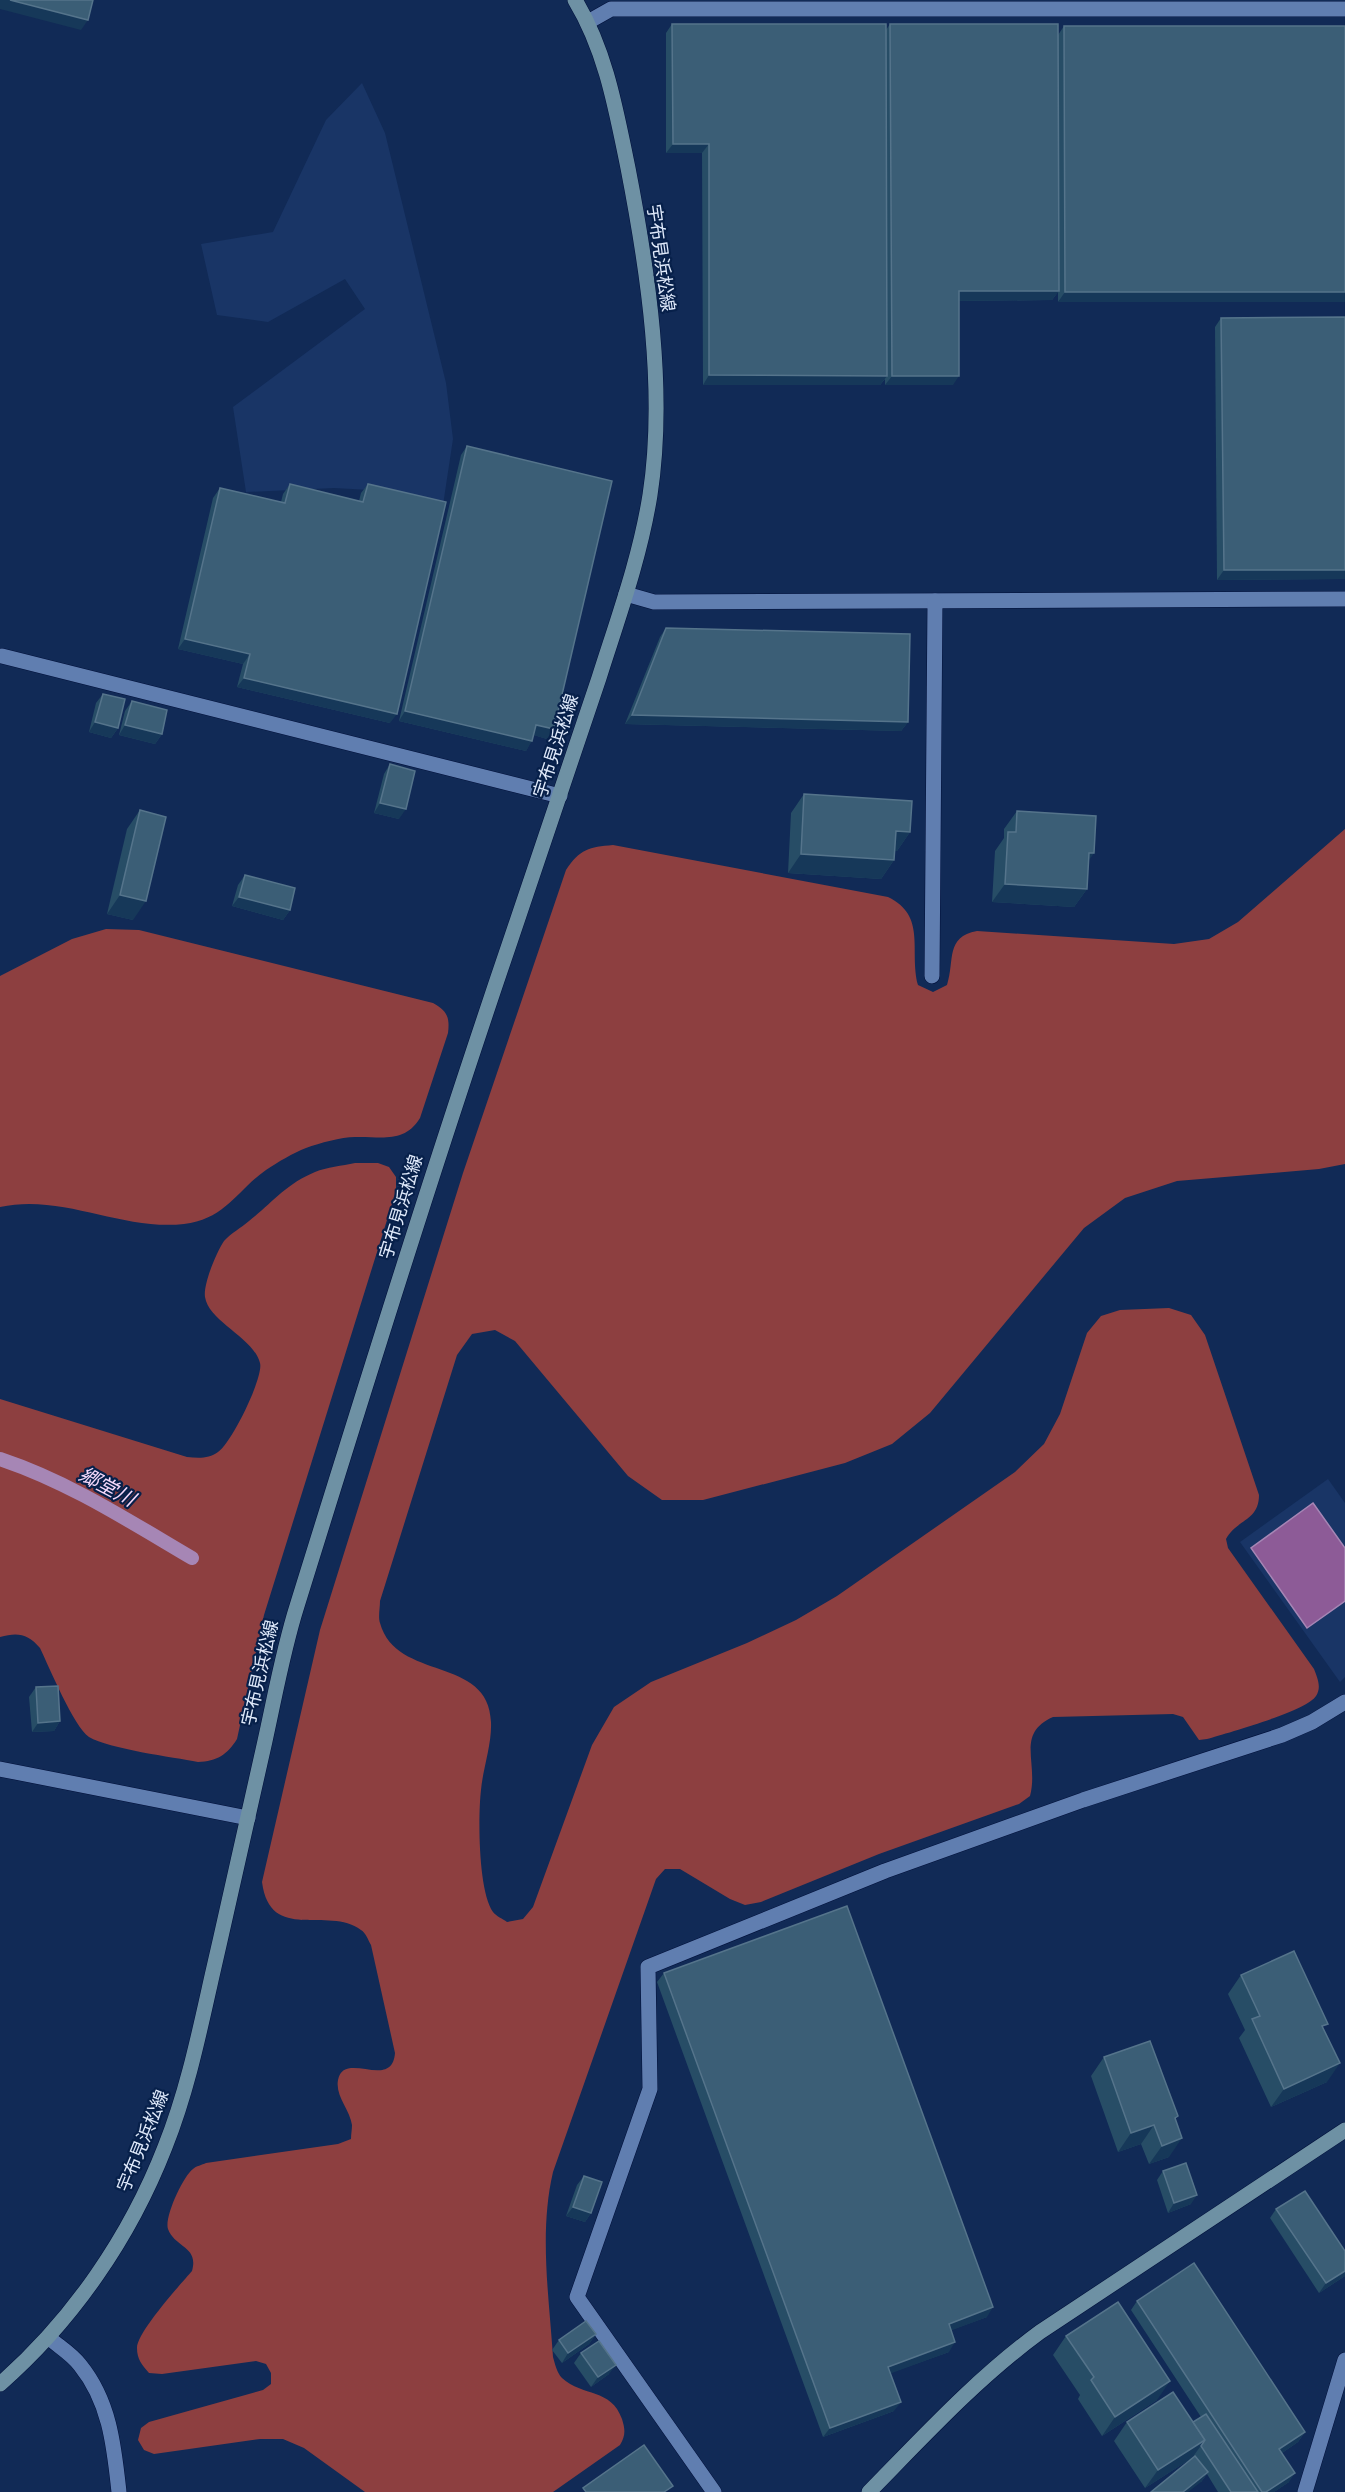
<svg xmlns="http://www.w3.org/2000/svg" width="1345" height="2492" font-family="Signika,'Noto Sans JP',sans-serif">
<rect width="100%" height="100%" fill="#112a56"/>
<g fill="#193566">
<polygon points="362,83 385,133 446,383 453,439 443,505 389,491 334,488 246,492 233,407 365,309 345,279 268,322 217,315 201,244 273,232 326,120"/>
<polygon points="1328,1479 1345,1503 1345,1677 1340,1682 1240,1542"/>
</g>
<g fill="#8d3f40">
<path d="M1345,829V1164L1319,1169L1177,1181L1125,1198L1084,1228L930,1413L892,1444L845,1463L703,1500H662L628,1476L515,1341L495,1330L472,1334L457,1355L380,1601C380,1608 378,1617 380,1623C396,1682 489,1655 491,1722C492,1744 483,1768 481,1790C478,1816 478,1891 493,1912C496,1916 503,1919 507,1922L523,1919L533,1907L592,1745L614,1707L651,1682L747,1643L796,1620L837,1596L1015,1472L1044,1444L1060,1414L1087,1333L1101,1316L1120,1310L1169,1308L1191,1315L1205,1335L1259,1495C1259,1521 1237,1519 1226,1539L1228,1548L1314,1669C1317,1677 1322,1687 1316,1696C1307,1711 1227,1733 1207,1739L1199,1740L1183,1717L1173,1714L1053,1717C1015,1734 1039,1763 1030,1796L1019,1804L879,1854L761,1902L745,1905L730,1899L680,1869H665L656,1879L553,2172C539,2232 549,2296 553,2357C555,2364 557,2373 562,2378C583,2397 611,2388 622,2419C625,2429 626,2435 620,2445L553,2492H365L304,2448L283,2439H260L154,2454L144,2450L138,2440L141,2428L149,2422L263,2390L271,2384V2373L266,2364L256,2361L162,2374L149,2373C142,2365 137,2359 137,2348C137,2332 180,2285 192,2271C199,2246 175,2248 168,2229C164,2218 183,2176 193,2169C196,2166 202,2165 206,2163L338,2144L351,2139C351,2134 352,2129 352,2125C350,2110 335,2096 338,2080C344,2050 392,2091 395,2053L371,1945C368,1940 366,1933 361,1930C328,1905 270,1944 262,1882L320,1630L463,1173L566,870C580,849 589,847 613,845L888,897C927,916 909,950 918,985L933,992L947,985C955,960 945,937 977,931L1174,944L1209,939L1238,922Z"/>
<path d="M106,929L139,930L433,1003C447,1011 450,1017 448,1033L420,1118C404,1144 381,1136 355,1137C341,1137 320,1143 306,1148C293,1153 278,1162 266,1170C237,1190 226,1219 184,1224C122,1231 62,1193 0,1207V976L72,939Z"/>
<path d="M355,1163H378L389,1167L396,1177V1191L264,1615L237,1739C227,1755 217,1761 198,1762C173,1757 109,1749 89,1737C74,1727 49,1667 40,1648C28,1634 18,1632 0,1637V1399L187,1457C198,1458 209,1459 218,1452C231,1444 264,1377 260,1363C253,1337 209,1322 205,1297C203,1284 217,1251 224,1241C231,1233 241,1228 249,1221C272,1203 286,1184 315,1172C327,1167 342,1166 355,1163Z"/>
</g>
<polygon fill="#8d5b97" stroke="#a686b5" stroke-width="1.5" points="1313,1503 1345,1548 1345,1601 1307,1628 1251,1548"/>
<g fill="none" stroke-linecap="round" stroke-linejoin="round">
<path stroke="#a686b5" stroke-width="14" d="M0,1459C69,1482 129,1521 192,1558"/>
<defs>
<g id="street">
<polyline points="588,22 611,9 1345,9"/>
<polyline points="626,594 654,602 1345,599"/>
<polyline points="2,656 560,796"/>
<polyline points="932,976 935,601"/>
<polyline points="0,1769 248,1818"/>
<path d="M48,2337C58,2346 72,2354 80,2365C110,2402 114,2446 119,2492"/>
<polyline points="714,2492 577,2297 650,2089 648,1967 885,1871 1083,1800 1282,1735 1312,1722 1345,1702"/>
<polyline points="1305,2492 1345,2360"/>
</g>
<g id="secondary">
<path d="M0,2384C73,2320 130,2237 165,2147C187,2092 199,2034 212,1976C230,1898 247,1820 265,1741C275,1696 283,1650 297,1606C366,1384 435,1162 510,942C540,854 570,766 599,678C618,618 640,558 650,495C666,391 648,271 628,168C616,110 606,51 575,0"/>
<path d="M869,2492C924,2436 976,2379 1040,2332L1345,2130"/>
</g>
</defs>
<use href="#street" stroke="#00103a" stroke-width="16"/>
<use href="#secondary" stroke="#00103a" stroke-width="16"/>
<use href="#street" stroke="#607eb0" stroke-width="15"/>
<use href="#secondary" stroke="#6e91a4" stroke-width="15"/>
</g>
<g fill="#274d66">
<polygon points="672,24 886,30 890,24 1058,35 1064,26 1345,26 1058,302 1058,292 1052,300 959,301 953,385 885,385 885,379 880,385 703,385 702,153 666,153 666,33"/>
<polygon points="1345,317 1345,579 1217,580 1215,327 1221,318"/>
<polygon points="467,446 547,739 534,735 526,751 399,721 461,455"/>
<polygon points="290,484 359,501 361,493 368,484 390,723 237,687 243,664 178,649 213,498 220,488 281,502 283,494"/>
<polygon points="666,628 908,722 901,731 625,724 660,637"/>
<polygon points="103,694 118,728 111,738 89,732 96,703"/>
<polygon points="132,701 162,734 155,744 119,735 125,711"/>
<polygon points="390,764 399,819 374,813 384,774"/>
<polygon points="804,794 910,832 897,851 895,851 894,860 881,879 788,873 791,813"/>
<polygon points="140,810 133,920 107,914 127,829"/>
<polygon points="1017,811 1094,853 1088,860 1087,889 1074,907 992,902 995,851 1004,838 1004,829"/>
<polygon points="245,875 290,910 283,920 232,906 238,885"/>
<polygon points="36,1687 60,1721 54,1731 32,1732 29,1697"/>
<polygon points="664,1973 987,2317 951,2330 949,2352 890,2373 894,2411 823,2437 657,1982"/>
<polygon points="1241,1975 1323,2029 1327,2082 1271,2107 1239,2038 1245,2030 1228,1994"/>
<polygon points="1104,2057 1176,2120 1169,2157 1149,2164 1141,2144 1118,2152 1091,2076"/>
<polygon points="1163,2171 1191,2204 1168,2213 1157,2180"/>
<polygon points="584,2176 591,2213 585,2222 566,2216 577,2185"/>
<polygon points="1276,2209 1345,2251 1345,2276 1319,2293 1270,2218"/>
<polygon points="1137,2301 1305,2432 1298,2442 1282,2453 1289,2482 1274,2492 1218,2492 1207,2474 1201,2482 1194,2455 1192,2458 1145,2488 1114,2441 1127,2422 1193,2422 1201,2417 1131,2310"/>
<polygon points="596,2334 589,2344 562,2363 552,2350 559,2340"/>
<polygon points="1066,2336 1157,2400 1102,2436 1078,2399 1080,2395 1053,2355"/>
<polygon points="581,2353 609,2374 591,2387 574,2363"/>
</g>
<g fill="#163859">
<polygon points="0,0 10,0 88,20 81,30 0,9"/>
<polygon points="673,144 709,144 702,153 666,153"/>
<polygon points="959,291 1059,291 1052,300 952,301"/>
<polygon points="1065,292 1345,292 1345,302 1058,302"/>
<polygon points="709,375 887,376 880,385 703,385"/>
<polygon points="892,376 959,376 953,385 885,385"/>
<polygon points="1224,570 1345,570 1345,579 1217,580"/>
<polygon points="185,639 250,654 243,664 178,649"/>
<polygon points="244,678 397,714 390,723 237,687"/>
<polygon points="405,711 532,741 526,751 399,721"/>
<polygon points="632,715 908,722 901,731 625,724"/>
<polygon points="95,722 118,728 111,738 89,732"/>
<polygon points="125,725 162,734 155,744 119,735"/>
<polygon points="536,725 554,729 547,739 530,734"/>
<polygon points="380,803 406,809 399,819 374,813"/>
<polygon points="896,831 910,832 897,851 883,850"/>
<polygon points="1089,853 1094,853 1081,872"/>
<polygon points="801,854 894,860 881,879 788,873"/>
<polygon points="1005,884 1087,889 1074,907 992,902"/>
<polygon points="120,895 146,901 133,920 107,914"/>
<polygon points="239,897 290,910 283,920 232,906"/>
<polygon points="60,1721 54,1731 32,1732 38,1723"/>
<polygon points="1340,2063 1327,2082 1271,2107 1284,2089"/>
<polygon points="1154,2125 1141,2144 1118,2152 1131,2133"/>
<polygon points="1182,2138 1169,2157 1149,2164 1162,2146"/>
<polygon points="1197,2195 1191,2204 1168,2213 1174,2203"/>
<polygon points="573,2207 591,2213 585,2222 566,2216"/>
<polygon points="1345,2271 1345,2276 1319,2293 1326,2283"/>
<polygon points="993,2307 987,2317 942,2334 949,2324"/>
<polygon points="596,2334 589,2344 562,2363 568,2353"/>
<polygon points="955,2342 949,2352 881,2377 888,2367"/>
<polygon points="616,2365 609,2374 591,2387 598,2377"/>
<polygon points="1170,2381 1157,2400 1102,2436 1115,2417"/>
<polygon points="901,2402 894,2411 823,2437 830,2428"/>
<polygon points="1305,2432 1298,2442 1273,2459 1279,2449"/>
<polygon points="1205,2440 1192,2458 1145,2488 1158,2470"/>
<polygon points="1208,2472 1201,2482 1188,2492 1183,2492"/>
<polygon points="1295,2473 1289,2482 1274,2492 1266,2492"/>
</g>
<g fill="#3b5e76" stroke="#55748b" stroke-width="1.5">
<polygon points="10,0 93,0 88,20"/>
<polygon points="672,24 886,24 887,376 709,375 709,144 673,144"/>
<polygon points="890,24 1058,24 1059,291 959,291 959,376 892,376"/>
<polygon points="1064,26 1345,26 1345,292 1065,292"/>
<polygon points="1345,317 1345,570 1224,570 1221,318"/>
<polygon points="467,446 612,481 554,729 536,725 532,741 405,711"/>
<polygon points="290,484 363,502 368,484 446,502 397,714 244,678 250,654 185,639 220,488 285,503"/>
<polygon points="666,628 910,634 908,722 632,715"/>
<polygon points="103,694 125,699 118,728 95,722"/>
<polygon points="132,701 167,710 162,734 125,725"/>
<polygon points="390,764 415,771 406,809 380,803"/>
<polygon points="804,794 912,801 910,832 896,831 894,860 801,854"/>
<polygon points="140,810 166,817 146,901 120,895"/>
<polygon points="1017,811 1096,816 1094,853 1089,853 1087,889 1005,884 1008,832 1016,832"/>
<polygon points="245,875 295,888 290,910 239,897"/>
<polygon points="58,1686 60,1721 38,1723 36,1687"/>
<polygon points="847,1906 993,2307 949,2324 955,2342 888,2367 901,2402 830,2428 664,1973"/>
<polygon points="1294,1951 1328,2024 1322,2026 1340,2063 1284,2089 1252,2019 1260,2016 1241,1975"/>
<polygon points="1150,2041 1178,2116 1175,2118 1182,2138 1162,2146 1154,2125 1131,2133 1104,2057"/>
<polygon points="1186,2163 1197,2195 1174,2203 1163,2171"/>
<polygon points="584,2176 602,2182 591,2213 573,2207"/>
<polygon points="1305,2191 1345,2251 1345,2271 1326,2283 1276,2209"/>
<polygon points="1194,2263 1305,2432 1279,2449 1295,2473 1266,2492 1262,2492 1137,2301"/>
<polygon points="1118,2302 1170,2381 1115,2417 1091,2380 1094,2377 1066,2336"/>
<polygon points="586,2321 596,2334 568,2353 559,2340"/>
<polygon points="599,2341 616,2365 598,2377 581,2353"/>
<polygon points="1173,2392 1205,2440 1158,2470 1127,2422"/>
<polygon points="1206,2414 1258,2492 1231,2492 1201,2446 1205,2440 1193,2422"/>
<polygon points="644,2445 673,2486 664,2492 586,2492 583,2488"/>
<polygon points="1195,2456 1208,2472 1183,2492 1151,2492"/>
</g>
<g text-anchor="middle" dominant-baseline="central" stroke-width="4.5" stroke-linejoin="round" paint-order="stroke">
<g font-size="18" fill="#e0eafb" stroke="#07204a">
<text transform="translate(661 258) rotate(82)">宇布見浜松線</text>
<text transform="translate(556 746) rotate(-72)">宇布見浜松線</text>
<text transform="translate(401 1207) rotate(-73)">宇布見浜松線</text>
<text transform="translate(260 1673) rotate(-77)">宇布見浜松線</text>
<text transform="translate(143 2141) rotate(-68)">宇布見浜松線</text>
</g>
<g font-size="20" font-style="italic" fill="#f6d9fb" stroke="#07204a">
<text transform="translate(107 1487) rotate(28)">郷堂川</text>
</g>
</g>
</svg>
